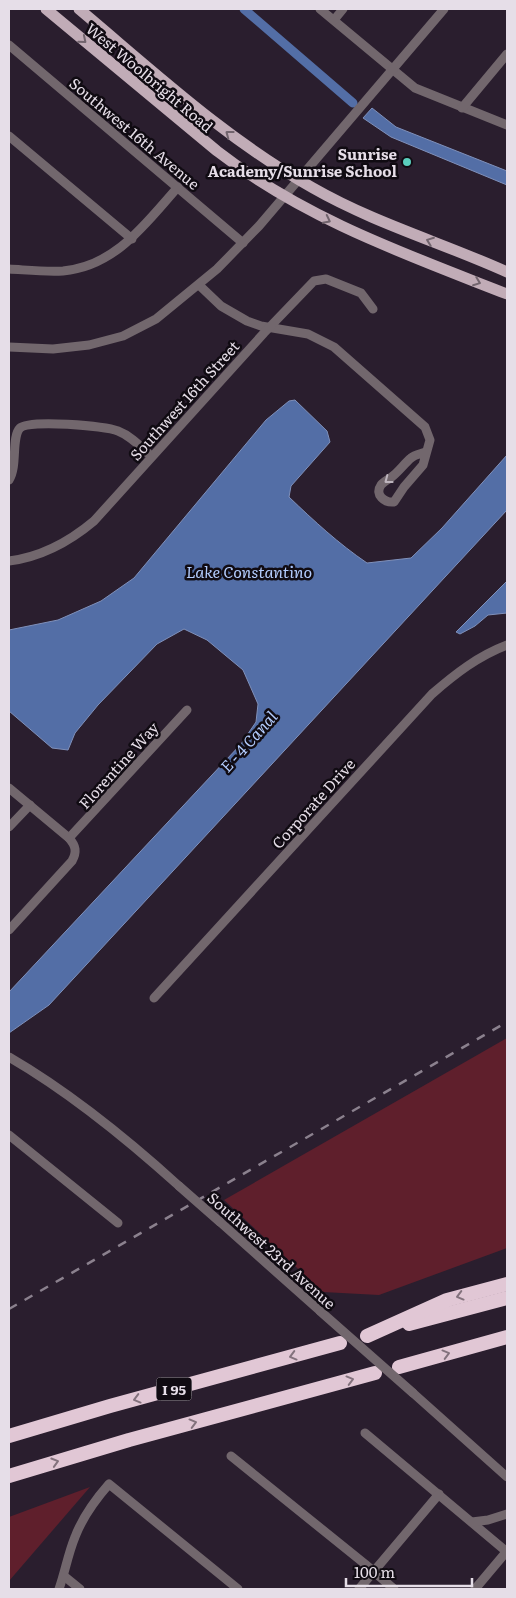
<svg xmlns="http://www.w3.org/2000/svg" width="516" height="1598" font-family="Literata,serif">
<rect width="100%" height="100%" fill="#2a1e2e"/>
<g fill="#5f1f2c">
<polygon points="507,1038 507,1248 379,1295 323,1292 224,1200"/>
<polygon points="90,1487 9,1581 9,1517"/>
</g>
<g fill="#536ea6" stroke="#7f90ba">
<polygon points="372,108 396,127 507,171 507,185 391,137 363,118"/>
<path d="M295,400L327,431L330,442L291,486L289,497C314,521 339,544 367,563L411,558L442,528L507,455V510L49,1005L9,1033V992L241,744L256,722L258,704L243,670L207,640L184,629L157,644L98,705L75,733L68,750L52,748L9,711V630L58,620L101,601L134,578L266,420L289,401Z"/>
<polygon points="507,581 507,613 488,615 475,626 460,634 456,632"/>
</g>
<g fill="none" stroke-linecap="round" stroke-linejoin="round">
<polyline stroke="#536ea6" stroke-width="9" points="244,9 353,103"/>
<g stroke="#72676d" stroke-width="9">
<polyline points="320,9 415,88 507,125"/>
<polyline points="334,20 343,9"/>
<polyline points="9,45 243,243"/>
<polyline points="462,108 507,54"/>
<polyline points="9,136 132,239"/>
<path d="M9,269C27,270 45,272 63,271C116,266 145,224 178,187"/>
<path d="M199,285L221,306L247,321L261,326L308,334L334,347L425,427L430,440L423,465L404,487L394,502C385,503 374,495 381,485C384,481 390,479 394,475C400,470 405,463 411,458C415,454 421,454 426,452"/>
<polyline points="9,347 53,349 89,345 123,336 156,319 217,269 259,226 444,9"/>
<path d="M9,480C18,466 11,437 20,428C29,419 105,426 118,431C131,436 141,447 151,456"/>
<path d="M9,561C41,557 69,542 94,521L264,333L314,281L326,279L361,293L373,309"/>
<path d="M9,788L69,838C76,846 77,852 72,861L9,930"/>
<polyline points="9,827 30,805"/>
<polyline points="69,838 187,710"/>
<path d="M154,998L432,694C455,674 478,656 507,645"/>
<path d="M9,1057C71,1093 126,1138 179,1186"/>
<polyline points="9,1135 118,1223"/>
<polyline points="220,1222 320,1311"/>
<polyline points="413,1393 507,1477"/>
<polyline points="365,1433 507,1552"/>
<polyline points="231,1456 365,1564 394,1589"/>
<polyline points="472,1522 488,1520 507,1514"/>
<polyline points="64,1576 80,1589"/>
<path d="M59,1589C65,1572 68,1554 75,1537C83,1516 95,1500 109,1484L238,1589"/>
<polyline points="359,1589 439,1494"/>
<polyline points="475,1589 507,1551"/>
</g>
<g stroke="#c1acb7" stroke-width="11">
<path d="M46,9L217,151C305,219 405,254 507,294"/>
<path d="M79,9C154,72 227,140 313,188C374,223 443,243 507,272"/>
</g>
<g stroke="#e1c7d5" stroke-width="14">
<polyline points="409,1324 507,1298"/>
<polyline points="367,1336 447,1300 507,1284"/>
<polyline points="399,1367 507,1337"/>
<polyline points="9,1436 110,1406 340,1343"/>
<polyline points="9,1476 129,1440 375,1373"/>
</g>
<polyline stroke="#8b818e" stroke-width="2.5" stroke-dasharray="9 9" stroke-linecap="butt" points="9,1309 507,1022"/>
<g stroke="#72676d" stroke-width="9">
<polyline points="179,1186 220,1222"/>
<polyline points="320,1311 413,1393"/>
</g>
</g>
<defs><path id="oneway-chevron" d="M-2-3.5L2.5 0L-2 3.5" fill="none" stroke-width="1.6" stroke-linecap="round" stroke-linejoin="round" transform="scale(1.25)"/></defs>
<g stroke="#71646d">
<use href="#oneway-chevron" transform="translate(83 40) rotate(40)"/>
<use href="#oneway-chevron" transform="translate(229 134) rotate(-143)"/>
<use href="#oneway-chevron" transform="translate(327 220) rotate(27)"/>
<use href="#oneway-chevron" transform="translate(430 241) rotate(-159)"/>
<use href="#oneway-chevron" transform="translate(477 282) rotate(21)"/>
</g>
<use stroke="#bdb4bd" href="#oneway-chevron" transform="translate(388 480) rotate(143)"/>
<g stroke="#83727d">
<use href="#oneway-chevron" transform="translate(460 1296) rotate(165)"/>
<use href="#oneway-chevron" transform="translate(446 1354) rotate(-15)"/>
<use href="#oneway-chevron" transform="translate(293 1356) rotate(165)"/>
<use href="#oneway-chevron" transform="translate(350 1380) rotate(-15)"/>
<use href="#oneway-chevron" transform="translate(137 1399) rotate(165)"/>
<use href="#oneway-chevron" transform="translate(193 1423) rotate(-15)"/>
<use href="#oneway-chevron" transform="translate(55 1462) rotate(-17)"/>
</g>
<circle fill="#5acebd" stroke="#100b12" stroke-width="2" cx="407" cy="162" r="5"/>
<g text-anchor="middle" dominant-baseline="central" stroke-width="5" stroke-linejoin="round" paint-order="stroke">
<rect fill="#100b12" stroke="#a69fa8" stroke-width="1" x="156.5" y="1377.5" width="35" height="23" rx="4"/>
<g font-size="14" font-weight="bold" fill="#e6dee8">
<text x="174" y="1389">I 95</text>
</g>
<g font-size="15" fill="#e6dee8" stroke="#100b12">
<text transform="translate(150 77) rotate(40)">West Woolbright Road</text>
<text transform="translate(135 133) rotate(40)">Southwest 16th Avenue</text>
<text transform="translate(184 400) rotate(-48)">Southwest 16th Street</text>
<text transform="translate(118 765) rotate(-48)">Florentine Way</text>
<text transform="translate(313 803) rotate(-48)">Corporate Drive</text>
<text transform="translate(272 1250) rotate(42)">Southwest 23rd Avenue</text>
</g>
<g font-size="15" font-weight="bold" fill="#e6dee8" stroke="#100b12" text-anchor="end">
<text x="397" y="153">Sunrise<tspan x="397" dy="17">Academy/Sunrise School</tspan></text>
</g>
<g font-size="16" font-style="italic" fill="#b3ccfd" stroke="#100b12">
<text x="249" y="571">Lake Constantino</text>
<text transform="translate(248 741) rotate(-48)">E - 4 Canal</text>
</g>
</g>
<rect width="516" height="1598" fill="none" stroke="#e6dee8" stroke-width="20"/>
<path d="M346 1578v8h126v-8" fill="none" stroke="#e6dee8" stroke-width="2.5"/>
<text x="354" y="1578" font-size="15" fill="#e6dee8" stroke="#100b12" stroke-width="4" paint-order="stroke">100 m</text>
</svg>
